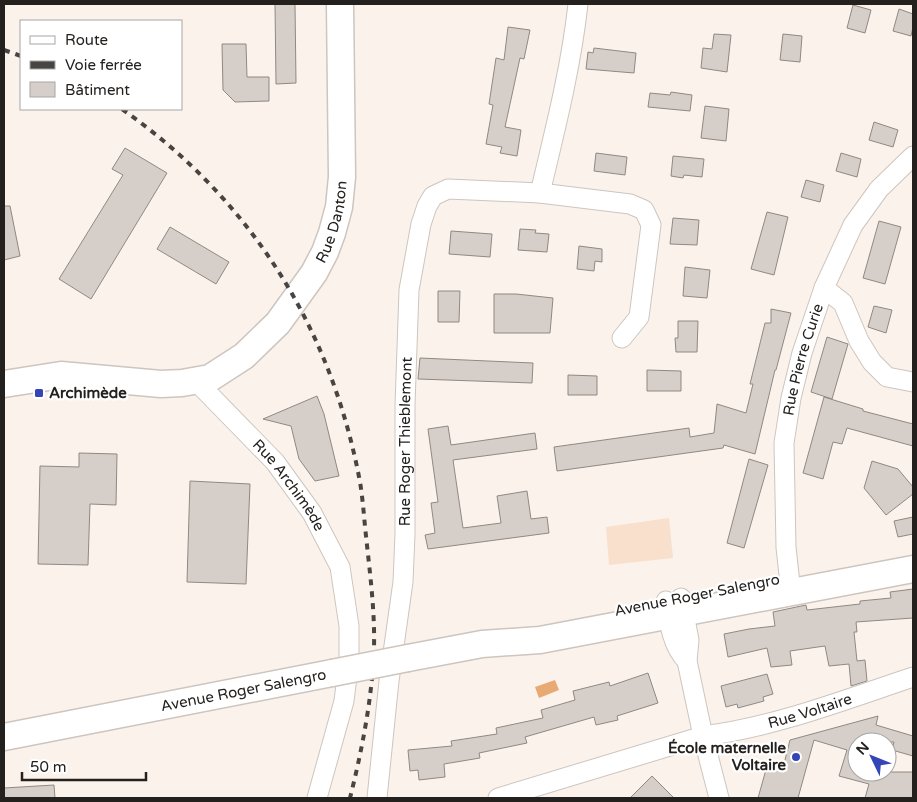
<svg xmlns="http://www.w3.org/2000/svg" width="917" height="802" font-family="'Varela Round',sans-serif">
<rect width="100%" height="100%" fill="#fbf2ec"/>
<polygon fill="#f8e0cd" points="669,518 673,558 609,565 606,527"/>
<polygon fill="#e9a973" points="555,680 559,690 539,698 535,687"/>
<g fill="#d6cec8" stroke="#908983">
<polygon points="275,4 295,4 296,83 276,84"/>
<polygon points="853,5 871,10 865,33 847,28"/>
<polygon points="899,9 913,14 913,27 911,36 893,31"/>
<polygon points="508,27 530,30 524,59 520,58 505,127 521,130 517,156 500,153 502,147 486,144 493,105 489,104 496,58 504,60"/>
<polygon points="714,34 731,35 727,72 701,68 703,48 712,49"/>
<polygon points="783,34 802,36 800,62 780,60"/>
<polygon points="222,44 246,44 247,77 269,77 269,101 235,102 223,90"/>
<polygon points="594,48 636,53 634,73 586,69 588,52 593,53"/>
<polygon points="671,92 692,95 690,111 648,107 650,93 670,95"/>
<polygon points="705,106 729,109 726,141 701,138"/>
<polygon points="874,122 898,130 893,147 869,140"/>
<polygon points="125,148 167,173 91,299 59,279 123,175 112,169"/>
<polygon points="596,153 627,157 625,175 594,171"/>
<polygon points="841,153 861,159 857,177 836,171"/>
<polygon points="673,156 704,159 702,177 684,175 683,178 671,176"/>
<polygon points="806,180 824,185 820,202 801,197"/>
<polygon points="4,206 10,206 20,256 4,260"/>
<polygon points="767,212 788,217 774,275 751,269"/>
<polygon points="673,218 699,220 697,245 670,244"/>
<polygon points="879,221 901,227 885,284 863,278"/>
<polygon points="170,227 229,262 216,284 157,249"/>
<polygon points="520,229 536,230 535,233 549,234 547,252 518,250"/>
<polygon points="451,231 492,234 490,257 449,254"/>
<polygon points="579,246 602,249 602,262 595,261 594,271 577,269"/>
<polygon points="685,267 710,270 707,298 683,296"/>
<polygon points="438,291 460,291 459,322 438,322"/>
<polygon points="494,294 516,294 553,298 550,333 494,333"/>
<polygon points="874,306 892,310 886,333 868,327"/>
<polygon points="771,309 791,313 776,370 775,370 755,454 724,445 723,448 557,471 554,447 689,428 690,437 714,433 717,404 746,413 753,384 750,384 765,323 771,323"/>
<polygon points="678,321 698,321 697,352 676,352 675,338 678,338"/>
<polygon points="827,337 848,344 832,399 811,392"/>
<polygon points="420,358 533,363 532,383 418,379"/>
<polygon points="647,370 681,371 681,391 647,391"/>
<polygon points="568,375 597,376 597,395 568,395"/>
<polygon points="317,396 324,414 339,476 315,481 299,459 291,426 263,419"/>
<polygon points="824,397 863,409 863,411 913,424 913,446 847,428 842,444 833,442 823,479 803,473"/>
<polygon points="448,426 451,445 535,433 537,449 453,460 463,528 501,523 497,496 527,491 531,519 547,517 549,533 428,549 425,535 435,533 431,503 438,502 428,429"/>
<polygon points="79,453 117,454 116,505 90,504 88,565 38,564 40,466 79,467"/>
<polygon points="749,459 768,465 744,548 727,543"/>
<polygon points="872,461 898,469 913,487 913,494 886,515 864,488"/>
<polygon points="190,481 250,484 246,584 187,582"/>
<polygon points="913,517 913,534 898,537 894,521"/>
<polygon points="913,589 913,618 856,622 857,632 854,632 857,661 865,660 867,681 851,686 849,664 829,666 825,646 790,651 792,665 771,667 767,648 728,657 724,634 749,629 775,626 773,612 806,605 807,610 860,604 860,601 891,598 890,592"/>
<polygon points="648,673 658,703 617,716 618,720 596,725 594,717 525,737 527,743 479,753 480,758 444,764 445,777 419,780 418,770 410,771 408,750 452,746 451,741 497,734 496,728 543,718 541,710 575,700 573,691 609,682 610,686"/>
<polygon points="767,674 773,694 763,697 764,701 738,708 737,704 726,707 721,686"/>
<polygon points="878,716 876,725 913,736 913,756 892,750 894,742 857,742 857,772 913,772 913,798 865,798 869,784 839,776 847,750 814,740 798,798 758,798 769,759 784,764 790,740"/>
<polygon points="652,776 674,798 630,798"/>
<polygon points="54,785 55,798 4,798 4,788"/>
</g>
<g fill="none" stroke-linecap="round" stroke-linejoin="round">
<defs>
<g id="street">
<path d="M540,193C555,130 571,68 578,4"/>
<polyline points="824,288 843,303 859,341 872,362 887,377 913,382"/>
<path id="s1" d="M196,381L275,462L312,513L340,567L349,626V661L344,701L317,798"/>
<path id="s2" d="M791,593L786,547L784,443L791,398L802,353L824,288L853,225L879,189L913,156"/>
<polyline points="681,598 689,640 687,661 703,736 719,798"/>
<path d="M666,601C669,622 672,646 687,661"/>
<path id="s3" d="M377,798L389,681L403,582L405,534V405L409,290L421,224L427,206L433,196L448,189L540,193L630,204L644,210L651,225L639,317L622,338"/>
<path id="s4" d="M498,798L703,736C775,727 844,700 913,677"/>
</g>
<g id="secondary">
<path id="s5" d="M4,384L61,375L161,384L182,383L210,378L244,356L278,323L314,273L325,252L332,233L339,207L342,177L340,4"/>
<polyline points="408,658 482,644 540,640 913,569"/>
<path id="s6" d="M4,737L332,673"/>
</g>
</defs>
<use href="#street" stroke="#cdc5be" stroke-width="21"/>
<use href="#secondary" stroke="#cdc5be" stroke-width="29"/>
<use href="#street" stroke="#fff" stroke-width="19"/>
<use href="#secondary" stroke="#fff" stroke-width="26"/>
<g stroke="#484441" stroke-width="4" stroke-dasharray="6 6" stroke-linecap="butt">
<polyline points="4,50 21,56"/>
<path d="M122,109C251,200 331,327 360,482C363,500 364,518 366,536C370,574 375,611 374,649C372,699 362,750 350,798"/>
</g>
<defs>
<polyline id="secondary-bridge" points="332,673 408,658"/>
</defs>
<use href="#secondary-bridge" stroke="#cdc5be" stroke-width="29" stroke-linecap="butt"/>
<use href="#secondary-bridge" stroke="#fff" stroke-width="26"/>
</g>
<g fill="#3445b7" stroke="#fff" stroke-width="2">
<rect x="34" y="388" width="10" height="10" rx="2.5"/>
<circle cx="796" cy="757" r="5"/>
</g>
<g text-anchor="middle" dominant-baseline="central" stroke-width="4.5" stroke-linejoin="round" paint-order="stroke">
<g font-size="15" fill="#23201e" stroke="#fff">
<text stroke="none"><textPath href="#s5" startOffset="412">Rue Danton</textPath></text>
<text stroke="none"><textPath href="#s2" startOffset="236">Rue Pierre Curie</textPath></text>
<text stroke="none"><textPath href="#s3" startOffset="358">Rue Roger Thieblemont</textPath></text>
<text stroke="none"><textPath href="#s1" startOffset="140">Rue Archimède</textPath></text>
<text transform="translate(697 595) rotate(-11)">Avenue Roger Salengro</text>
<text stroke="none"><textPath href="#s6" startOffset="244">Avenue Roger Salengro</textPath></text>
<text stroke="none"><textPath href="#s4" startOffset="324">Rue Voltaire</textPath></text>
</g>
<g font-size="15" font-weight="bold" fill="#23201e" stroke="#fff" text-anchor="start">
<text x="49" y="393">Archimède</text>
<text x="786" y="748" text-anchor="end">École maternelle<tspan x="786" dy="17">Voltaire</tspan></text>
</g>
</g>
<rect width="917" height="802" fill="none" stroke="#23201e" stroke-width="10"/>
<rect x="20" y="20" width="162" height="90" fill="#ffffff" stroke="#a7a6a5"/>
<rect x="30" y="36" width="25" height="8" fill="#ffffff" stroke="#a7a6a5"/>
<text x="65" y="45" font-size="15" fill="#23201e">Route</text>
<rect x="30" y="61" width="25" height="8" fill="#484441" stroke="#a7a6a5"/>
<text x="65" y="70" font-size="15" fill="#23201e">Voie ferrée</text>
<rect x="30" y="82" width="25" height="15" fill="#d6cec8" stroke="#a7a6a5"/>
<text x="65" y="95" font-size="15" fill="#23201e">Bâtiment</text>
<g transform="translate(872 757) rotate(313)"><circle r="24" fill="#ffffff" stroke="#a7a6a5"/>
<path d="M0-4L9 19L0 12L-9 19Z" fill="#3445b7"/>
<text y="-8" font-size="14" font-weight="bold" text-anchor="middle" fill="#23201e">N</text>
</g>
<path d="M22 772v8h124v-8" fill="none" stroke="#23201e" stroke-width="2.5"/>
<text x="30" y="772" font-size="15" fill="#23201e" stroke="#ffffff" stroke-width="4" paint-order="stroke">50 m</text>
</svg>
